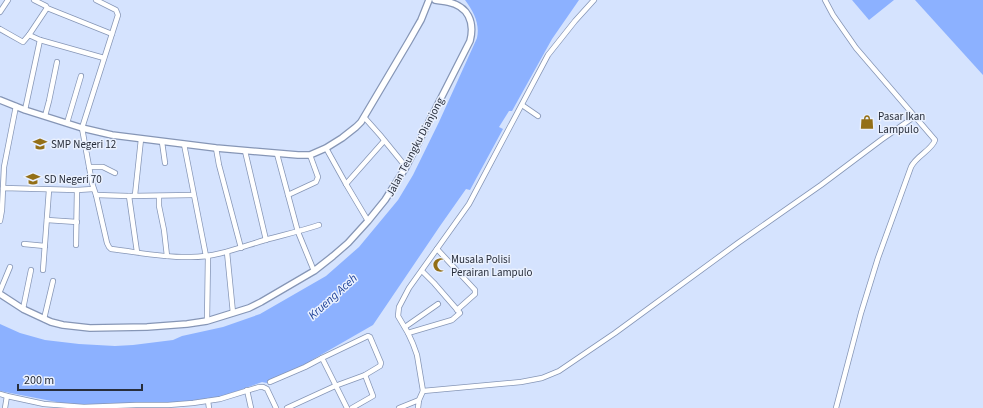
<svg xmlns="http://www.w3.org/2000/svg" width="983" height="408" font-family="'Source Sans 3',sans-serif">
<rect width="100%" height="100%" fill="#d5e3fe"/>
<g fill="#8cb1ff">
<path d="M465,0H579L552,39L512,111H509L499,127L503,129L470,190L466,189L440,226L373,325L312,360L310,364L267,383L262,382L215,399L170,404L72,405L0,391V324L20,333L45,340L79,344L115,346L133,345L173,340L182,336L223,327L260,314L326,276L359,247L398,200L413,175L439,122L477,38C480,24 474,12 465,0Z"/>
<polygon points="852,0 894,0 869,20"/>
<polygon points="915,0 983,0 983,75"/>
</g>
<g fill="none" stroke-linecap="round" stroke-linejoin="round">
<defs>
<g id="minor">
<polyline points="34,0 46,6 47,8 112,34"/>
<path d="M96,0L116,10L118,15L82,128L92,183L96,195L107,243L109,247L111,249C137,252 164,258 191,257C217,257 241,247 265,240C283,235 301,231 319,225"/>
<path d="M825,0L833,15L856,48L935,140C932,150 916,156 911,167L878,258L861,313L836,408"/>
<polyline points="0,12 8,0"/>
<polyline points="0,29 23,42 29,35 47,8"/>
<polyline points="29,35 40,40 104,58"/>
<polyline points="522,105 538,116"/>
<polyline points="25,110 40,40"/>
<polyline points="45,116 49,101 57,62"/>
<polyline points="364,117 380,135 406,167"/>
<polyline points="67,123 81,76"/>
<polyline points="162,142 165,163"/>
<polyline points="184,144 206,256"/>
<polyline points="216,148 219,165 241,248"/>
<polyline points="326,148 346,184 368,221"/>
<polyline points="245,151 266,240"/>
<polyline points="277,154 298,232 314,271"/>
<polyline points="89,167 103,167 115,173"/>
<polyline points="346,184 384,141"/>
<polyline points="3,188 4,167 16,106"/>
<polyline points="96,195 129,196 193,195"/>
<polyline points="135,195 141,139"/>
<polyline points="288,195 316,182 318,177 310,155"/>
<polyline points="129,196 137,252"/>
<polyline points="159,196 159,206 164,230 167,256"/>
<polyline points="47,220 77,222"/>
<polyline points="0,221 2,210 3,188 77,190 93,189"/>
<polyline points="24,244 45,246"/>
<polyline points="76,245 77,190"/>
<polyline points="437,249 475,290 475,294 457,310"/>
<polyline points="227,252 233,313"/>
<polyline points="43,270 49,190"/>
<polyline points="0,291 10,267"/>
<polyline points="23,309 31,270"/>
<polyline points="44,319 53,281"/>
<polyline points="207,321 208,256"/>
<polyline points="405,327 438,304"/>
<polyline points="408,333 452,320 460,313 434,283 422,271"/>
<polyline points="270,382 305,367 322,358"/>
<polyline points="247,390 251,408"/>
<polyline points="423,391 521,382 542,378 559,371 615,333 738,243 821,185 881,140 914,117"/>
<polyline points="0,394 7,396 44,404 84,407 136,405 168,405 193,403 220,399 259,387 263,387 267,389 276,408"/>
<polyline points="419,400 423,391 417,355 413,344 408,333 398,316 399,307 409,288 469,204 548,55 575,21 594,0"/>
<polyline points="208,401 209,408"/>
<polyline points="5,408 7,396"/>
<polyline points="287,408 335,386 365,375 380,366 381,363 370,337 368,336 322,358 347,408"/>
<polyline points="352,408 373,396 365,375"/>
<polyline points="399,408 419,400 418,408"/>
</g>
<g id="tertiary">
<polyline points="0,100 25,110 82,128 112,135 216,148 298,155 310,155 326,148 342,138 356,127 361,122 409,41 421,20 429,0"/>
<path d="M0,294L23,309L51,322L63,325L90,328L147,327L187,324L207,321L249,308L261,302L314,271L333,256L348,243L368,221L385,200L406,167L470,41C475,22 468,6 448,2C444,1 440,1 435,0"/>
</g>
</defs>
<use href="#minor" stroke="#8696b6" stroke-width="6"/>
<use href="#tertiary" stroke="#8696b6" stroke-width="8"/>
<use href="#minor" stroke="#fff" stroke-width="4.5"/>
<use href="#tertiary" stroke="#fff" stroke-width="5.5"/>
</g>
<defs>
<symbol id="shop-bare" viewBox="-9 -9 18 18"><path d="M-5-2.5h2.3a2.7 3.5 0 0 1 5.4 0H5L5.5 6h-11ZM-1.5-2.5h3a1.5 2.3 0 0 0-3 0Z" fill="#936f17" stroke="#e9f0fe" stroke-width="2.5" paint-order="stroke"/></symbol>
<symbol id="school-bare" viewBox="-9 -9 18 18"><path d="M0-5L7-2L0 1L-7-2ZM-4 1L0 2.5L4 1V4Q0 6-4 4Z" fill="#936f17" stroke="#e9f0fe" stroke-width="2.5" paint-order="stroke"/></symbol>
<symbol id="mosque-bare" viewBox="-9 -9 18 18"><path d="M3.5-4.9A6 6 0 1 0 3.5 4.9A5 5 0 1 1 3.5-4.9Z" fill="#936f17" stroke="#e9f0fe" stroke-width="2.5" paint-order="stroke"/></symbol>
</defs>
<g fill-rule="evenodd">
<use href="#shop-bare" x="857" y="112" width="20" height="20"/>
<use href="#school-bare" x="30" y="134" width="20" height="20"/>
<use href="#school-bare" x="23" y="169" width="20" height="20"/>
<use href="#mosque-bare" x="430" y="255" width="20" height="20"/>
</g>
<g text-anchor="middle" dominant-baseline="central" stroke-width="3" stroke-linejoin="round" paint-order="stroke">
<g font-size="11" fill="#282e3b" stroke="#e9f0fe" text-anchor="start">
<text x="878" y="116">Pasar Ikan<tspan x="878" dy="13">Lampulo</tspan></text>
<text x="51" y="144">SMP Negeri 12</text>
<text x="44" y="179">SD Negeri 70</text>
<text x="451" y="259">Musala Polisi<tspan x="451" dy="13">Perairan Lampulo</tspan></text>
</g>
<g font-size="11" fill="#282e3b" stroke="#e9f0fe">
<text transform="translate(415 147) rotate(-62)">Jalan Teungku Dianjong</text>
</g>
<g font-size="12" font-style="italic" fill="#1e4198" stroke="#e9f0fe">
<text transform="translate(333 297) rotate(-42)">Krueng Aceh</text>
</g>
</g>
<path d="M18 384v6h124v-6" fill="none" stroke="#282e3b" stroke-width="2"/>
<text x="24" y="384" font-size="12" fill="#282e3b" stroke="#e9f0fe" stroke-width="3" paint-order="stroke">200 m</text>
</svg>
